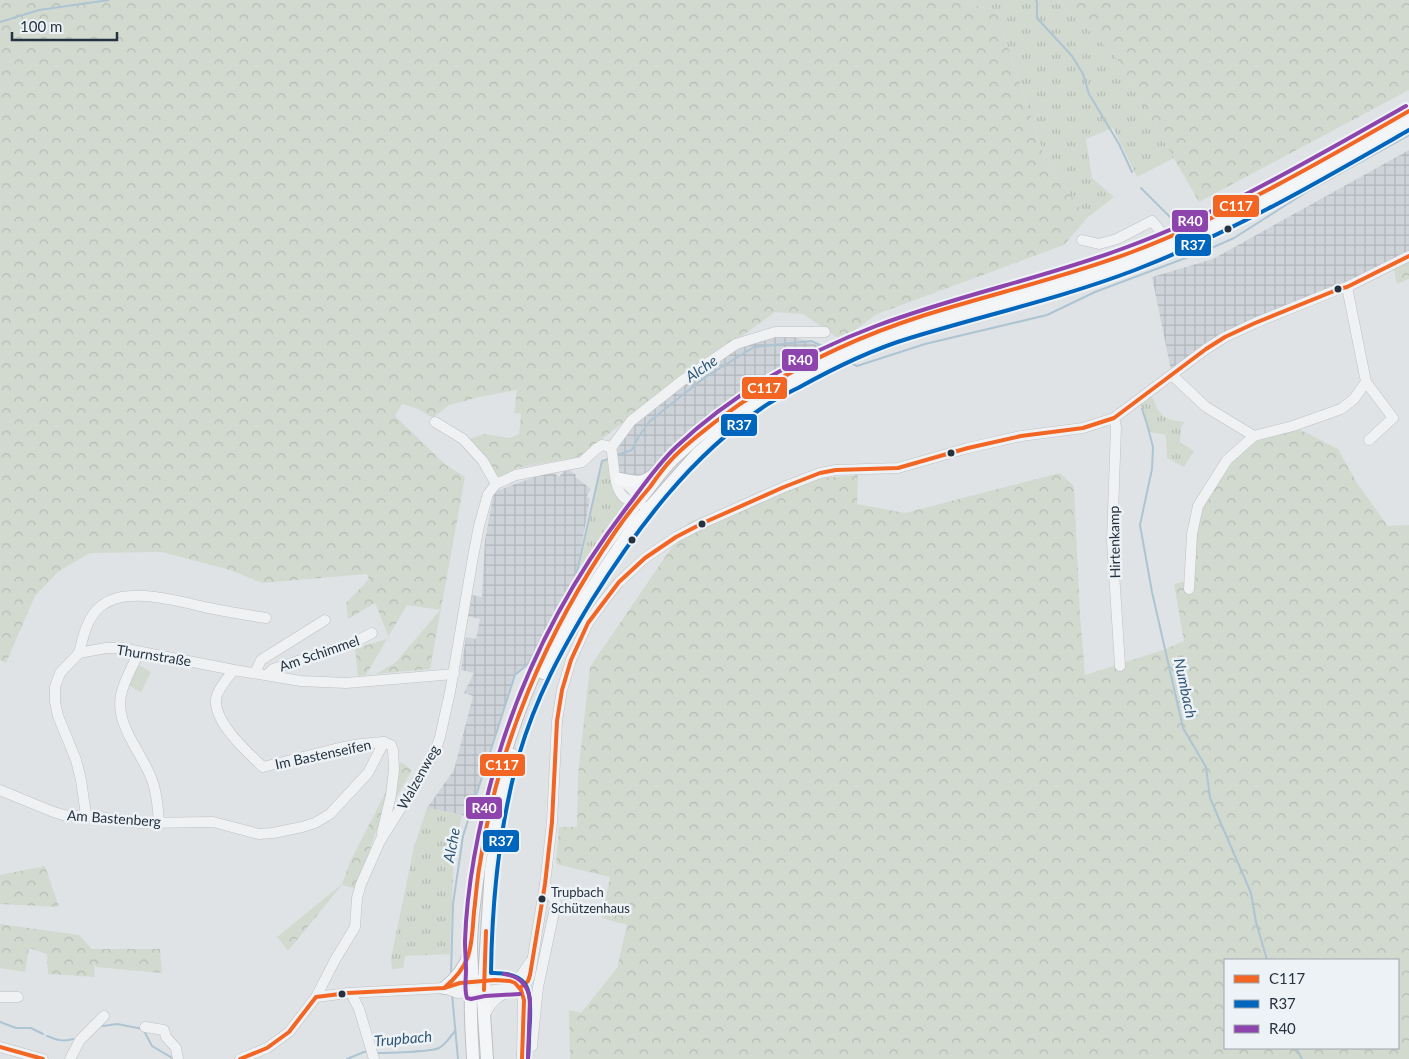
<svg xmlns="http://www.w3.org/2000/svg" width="1409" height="1059" font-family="Lato,sans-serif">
<defs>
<pattern id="industrial-grid" width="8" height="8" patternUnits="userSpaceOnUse" patternTransform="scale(1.25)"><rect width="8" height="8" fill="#ced3d9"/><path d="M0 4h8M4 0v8" fill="none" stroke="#b1b6bb"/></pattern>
<pattern id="grass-tufts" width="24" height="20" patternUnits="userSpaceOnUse" patternTransform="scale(1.25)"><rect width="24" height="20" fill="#d2dad0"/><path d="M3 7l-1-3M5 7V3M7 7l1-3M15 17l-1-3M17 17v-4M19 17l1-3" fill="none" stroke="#b4bcb4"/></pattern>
<pattern id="forest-crowns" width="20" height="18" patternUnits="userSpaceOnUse" patternTransform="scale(1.25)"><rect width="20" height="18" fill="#d2dad0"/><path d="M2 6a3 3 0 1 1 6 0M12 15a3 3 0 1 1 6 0" fill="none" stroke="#b4bcb4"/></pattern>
</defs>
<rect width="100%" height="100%" fill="#e0e3e6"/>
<g fill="url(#industrial-grid)">
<polygon points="1409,150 1409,256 1255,323 1172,375 1152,277 1213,259"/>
<polygon points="775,330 833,351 804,364 648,480 616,477 611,448 631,421 731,344"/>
<polygon points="567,468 576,475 575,477 591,489 587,496 590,499 576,576 528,664 515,675 469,818 462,815 427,808 454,770 473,696 464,693 474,673 461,670 466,637 476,639 480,619 468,616 471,595 482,597 485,540 494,492 551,471 559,477"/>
</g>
<g fill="url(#grass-tufts)">
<polygon points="951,0 1056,0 1114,54 1174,158 1137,177 1113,128 1086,139 1092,178 1114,197 1087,218 1045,159 996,10"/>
<path d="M1150,391C1159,413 1159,419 1184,422L1181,428L1180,442L1194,451L1184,467L1167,458L1166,435L1150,432L1142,409L1137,401Z"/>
<polygon points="614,456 614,469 630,502 605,546 528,664 576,576 602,461"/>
<polygon points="427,808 462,815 454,855 450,954 405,956 403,968 392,969 391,958 414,847"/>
</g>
<g fill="url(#forest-crowns)" fill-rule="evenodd">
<polygon points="0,0 951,0 996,10 1045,159 1087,218 1064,245 877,314 841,340 803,314 775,312 629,418 579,457 517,468 498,478 469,439 484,434 510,438 519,434 521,414 514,413 517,390 484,396 449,405 433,418 418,409 402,404 395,416 446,465 465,477 430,669 376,674 396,662 440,610 407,605 366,675 358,676 355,649 389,638 375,603 348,619 346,603 369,579 367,574 262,583 230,570 162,552 90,553 59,571 35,596 6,663 0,660"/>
<polygon points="1056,0 1409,0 1409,90 1199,202 1114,54"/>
<polygon points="1409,256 1409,279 1397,284 1393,265"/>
<path d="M1293,426L1338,449L1357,483L1388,526L1409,525V1059H570L569,1010L581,1013L617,968L627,925L602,918L610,877L556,864L559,827H577L578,775L590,667L689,522L811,479L858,475L857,504L905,513L1060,473L1074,486L1080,615L1085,675L1163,650L1184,641L1174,584L1186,581L1198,506L1227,460L1254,436ZM1225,960H1398V1048H1225Z"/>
<polygon points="401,762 412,770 375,834 357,889 342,885 288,951 277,937 342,884 350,862"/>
<polygon points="45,866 59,907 0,904 0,875"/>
<polygon points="0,924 79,935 92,949 160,949 162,973 96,967 94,963 95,977 48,974 47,954 29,948 25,972 0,968"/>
</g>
<polygon fill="#d2dad0" points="139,665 151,672 141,692 128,685"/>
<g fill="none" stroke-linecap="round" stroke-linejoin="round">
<g stroke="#adc4d2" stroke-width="2">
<polyline points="1036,0 1037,2 1037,18 1072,56 1083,74 1089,94 1119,144 1132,172"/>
<polyline points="0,22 39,10 109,0"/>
<polyline points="1141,188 1172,219"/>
<polyline points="845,360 857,366 925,344 1047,315 1095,292 1207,250 1234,238 1308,191 1409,135"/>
<polyline points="1142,409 1147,424 1153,447 1152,469 1140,525 1152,592 1183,728 1206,767 1210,798 1251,893 1256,922 1267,960"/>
<polyline points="617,455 632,450 639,436 650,421 704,378 754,347 811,341 827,348"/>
<polyline points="451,974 453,904 463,836 515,675 528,664 576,576 602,461 608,459"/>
<polyline points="452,994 458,1059"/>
<polyline points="0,1022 16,1028 31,1028 43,1034"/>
<polyline points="103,1026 117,1024 143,1029 152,1046 174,1059"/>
<path d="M47,1036C57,1040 63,1042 73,1039"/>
<polyline points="1296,1048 1302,1059"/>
<path d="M376,1053C386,1053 431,1052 439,1048C446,1044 450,1037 455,1031"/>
<polyline points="347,1059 364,1052 368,1052"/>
</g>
<defs>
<g id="minor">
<polyline points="1082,240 1099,244 1117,239 1152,221 1162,233 1165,239"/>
<polyline points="1172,375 1206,407 1254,436"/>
<polyline points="1366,382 1393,418 1369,440"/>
<polyline points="1114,418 1116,427 1112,541 1120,666"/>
<polyline points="435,422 463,439 483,461 496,484"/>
<polyline points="611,448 631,421 683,380 736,344 775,332 825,332"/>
<path d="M611,448C616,466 610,502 638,502"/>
<path d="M619,478C624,482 631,487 635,493C638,498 636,501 641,504"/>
<polyline points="1189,589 1192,534 1198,506 1227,460 1254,436 1293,426 1341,409 1354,399 1366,382 1347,287"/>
<path d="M139,652C133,666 124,680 121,695C115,726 142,752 152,780C157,793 158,808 159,822"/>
<path d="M79,653C83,637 87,617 101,606C127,585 180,602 209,608C228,612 247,615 266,618"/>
<path d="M234,670C228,677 220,686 217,695C209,718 247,752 263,767L339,748L361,744L384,742L391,745L393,750L394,770L391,795L382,833"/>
<polyline points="255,673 261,660 325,620"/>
<polyline points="267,675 273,669 351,644 372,633"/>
<polyline points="0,790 51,811 63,815 74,816 86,815 140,823 213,822 259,834 273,833 302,827 315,823 330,814 368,773 384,742"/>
<polyline points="86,815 81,780 76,760 58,716 55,702 55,687 60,673 79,653 106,648 121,648 234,670 301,681 346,683 454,674"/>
<polyline points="444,988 458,993 520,988"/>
<polyline points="520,988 528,981 530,975 545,884 552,822 557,721 562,690 571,660 588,623 603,602 619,582 645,558 676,537 703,523 784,487 820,473 836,470 898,468 968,448 1021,436 1083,428 1114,418 1206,349 1225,337 1255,323 1339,289 1347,287 1409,256"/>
<polyline points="520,988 520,977 530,962"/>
<polyline points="351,993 359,1009 374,1059"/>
<polyline points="0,997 18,997"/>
<path d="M316,997L348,993L444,988C458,982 496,976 511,981C517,983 522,989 523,995L522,1059"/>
<path d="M484,1016C487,1010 491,1003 496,999C501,995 505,994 510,989"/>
<polyline points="145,1027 164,1030 166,1037 176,1048 178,1059"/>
<polyline points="0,1047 43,1059"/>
<polyline points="522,1054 532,1046 538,987 556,903 545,884"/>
<polyline points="70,1059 80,1040 104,1016"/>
<polyline points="240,1059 267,1048 289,1032 316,997 335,960 355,927 357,898 361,884 380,841 425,769 436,749 440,737 450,692 473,557 479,526 488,494 496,484 516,475 582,462 596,449 602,445 607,446 611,448"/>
</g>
<g id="major">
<path d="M620,479C636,482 643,485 656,473"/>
<polyline points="543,673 556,647 573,617 605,568 635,524 697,454 717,436 759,402 808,375 856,350 908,332 1071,284 1131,264 1203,234 1307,181 1409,123"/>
<path d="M444,988C456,979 465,968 470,952"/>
<path d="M473,1059C472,1037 470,1014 471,993C471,985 472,978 472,970C472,963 471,956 471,948C471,922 475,894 479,867C499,734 554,604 640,499C651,486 661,471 673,459C711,422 757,390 804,364C905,311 1019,292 1126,254C1224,220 1319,163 1409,111"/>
<polyline points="487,1059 483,999 491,870 504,792 513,755"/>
</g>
</defs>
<use href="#minor" stroke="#bec1c4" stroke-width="11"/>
<use href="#major" stroke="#bcc0c4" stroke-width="14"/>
<use href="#minor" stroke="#f0f1f2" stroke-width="10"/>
<use href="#major" stroke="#f4f5f6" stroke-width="12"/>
<defs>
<g id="bus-1">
<path d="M444,988C473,964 471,947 474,912C476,896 477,879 480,863C498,744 547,631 615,532C626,516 638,501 650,487C657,477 664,467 672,459C685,445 700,434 715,422C777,375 847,340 922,316C991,294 1063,278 1132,252C1229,215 1319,163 1409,111"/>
<polyline points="520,988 528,981 530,975 545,884 552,822 557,721 562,690 571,660 588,623 619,582 645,558 676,537 703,523 784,487 820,473 836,470 898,468 968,448 1021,436 1083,428 1114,418 1206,349 1225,337 1255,323 1339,289 1347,287 1409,256"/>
<polyline points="484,990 486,931"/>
<polyline points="0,1047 43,1059"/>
<polyline points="240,1059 267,1048 289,1032 316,997 348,993 444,988 460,983 495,980 510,981 515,983 521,990 524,1000 522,1059"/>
</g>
<path id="bus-2" d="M528,1059C529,1046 529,1033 530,1020C531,988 529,972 491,973C492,900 499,826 519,755C536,697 561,651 592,600C637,528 691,456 762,408C773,400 786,394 798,388C834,368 870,350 910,338C985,315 1062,298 1135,270C1231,233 1320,181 1409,130"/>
<g id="bus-3">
<path d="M504,974C519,976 528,985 530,1000L528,1059"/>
<path d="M520,994L485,996L471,999L467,998C464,989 466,980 466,970C466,960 465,951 465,941C467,880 480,819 497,760C525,666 571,579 631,502C645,483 659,463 676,447C732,394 804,353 876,326C958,295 1045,278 1127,247C1225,211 1315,157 1406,106"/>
</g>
</defs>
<use href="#bus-1" stroke="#edf2f6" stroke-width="8"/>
<use href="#bus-2" stroke="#edf2f6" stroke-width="8"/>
<use href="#bus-3" stroke="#edf2f6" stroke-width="8"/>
<use href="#bus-1" stroke="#f26522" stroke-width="4"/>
<use href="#bus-2" stroke="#0065bd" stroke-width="4"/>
<use href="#bus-3" stroke="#8e44ad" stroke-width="4"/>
</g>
<g fill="#26333f" stroke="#edf2f6" stroke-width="2">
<circle cx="1228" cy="229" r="4.5"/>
<circle cx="1338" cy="289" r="4.5"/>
<circle cx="951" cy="453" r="4.5"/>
<circle cx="702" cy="524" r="4.5"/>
<circle cx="632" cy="540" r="4.5"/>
<circle cx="542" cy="899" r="4.5"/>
<circle cx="342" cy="994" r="4.5"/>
</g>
<g text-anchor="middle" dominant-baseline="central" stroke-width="5" stroke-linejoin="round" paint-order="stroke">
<g font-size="13" fill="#26333f" stroke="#edf2f6" text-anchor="start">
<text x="551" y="892">Trupbach<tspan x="551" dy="16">Schützenhaus</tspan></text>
</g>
<g font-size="14" fill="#26333f" stroke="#edf2f6">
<text transform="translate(1114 542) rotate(-91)">Hirtenkamp</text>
<text transform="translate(319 653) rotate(-19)">Am Schimmel</text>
<text transform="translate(154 655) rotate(9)">Thurnstraße</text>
<text transform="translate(323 754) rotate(-12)">Im Bastenseifen</text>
<text transform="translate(418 777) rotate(-61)">Walzenweg</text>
<text transform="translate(114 818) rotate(4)">Am Bastenberg</text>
</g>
<g font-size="15" font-style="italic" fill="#2f5775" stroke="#edf2f6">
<text transform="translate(701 368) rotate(-34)">Alche</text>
<text transform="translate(1186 688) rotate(78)">Numbach</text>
<text transform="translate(451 845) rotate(-79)">Alche</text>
<text transform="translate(403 1038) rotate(-5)">Trupbach</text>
</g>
</g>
<g stroke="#edf2f6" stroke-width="2">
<rect x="1212" y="194" width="48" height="24" rx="5" fill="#f26522"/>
<rect x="1171" y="209" width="38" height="24" rx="5" fill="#8e44ad"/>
<rect x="1174" y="233" width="38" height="24" rx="5" fill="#0065bd"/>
<rect x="781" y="348" width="38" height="24" rx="5" fill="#8e44ad"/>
<rect x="741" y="376" width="47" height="24" rx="5" fill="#f26522"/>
<rect x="720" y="413" width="38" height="24" rx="5" fill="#0065bd"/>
<rect x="479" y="753" width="47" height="24" rx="5" fill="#f26522"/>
<rect x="465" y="796" width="38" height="24" rx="5" fill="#8e44ad"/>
<rect x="482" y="829" width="38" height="24" rx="5" fill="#0065bd"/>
</g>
<g font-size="14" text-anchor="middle" font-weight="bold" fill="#fff">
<text x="1236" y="211">C117</text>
<text x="1190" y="226">R40</text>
<text x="1193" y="250">R37</text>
<text x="800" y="365">R40</text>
<text x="764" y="393">C117</text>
<text x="739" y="430">R37</text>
<text x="502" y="770">C117</text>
<text x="484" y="813">R40</text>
<text x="501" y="846">R37</text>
</g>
<rect x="1224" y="959" width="175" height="90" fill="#edf2f6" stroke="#9da6ad"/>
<rect x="1234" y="975" width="25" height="8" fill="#f26522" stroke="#9da6ad"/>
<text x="1269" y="984" font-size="15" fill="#26333f">C117</text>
<rect x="1234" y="1000" width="25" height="8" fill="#0065bd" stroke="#9da6ad"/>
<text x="1269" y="1009" font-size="15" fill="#26333f">R37</text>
<rect x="1234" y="1025" width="25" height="8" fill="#8e44ad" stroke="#9da6ad"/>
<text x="1269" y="1034" font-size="15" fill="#26333f">R40</text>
<path d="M12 32v8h105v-8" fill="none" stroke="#26333f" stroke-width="2.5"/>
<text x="20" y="32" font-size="15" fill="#26333f" stroke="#edf2f6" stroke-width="4" paint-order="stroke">100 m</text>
</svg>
